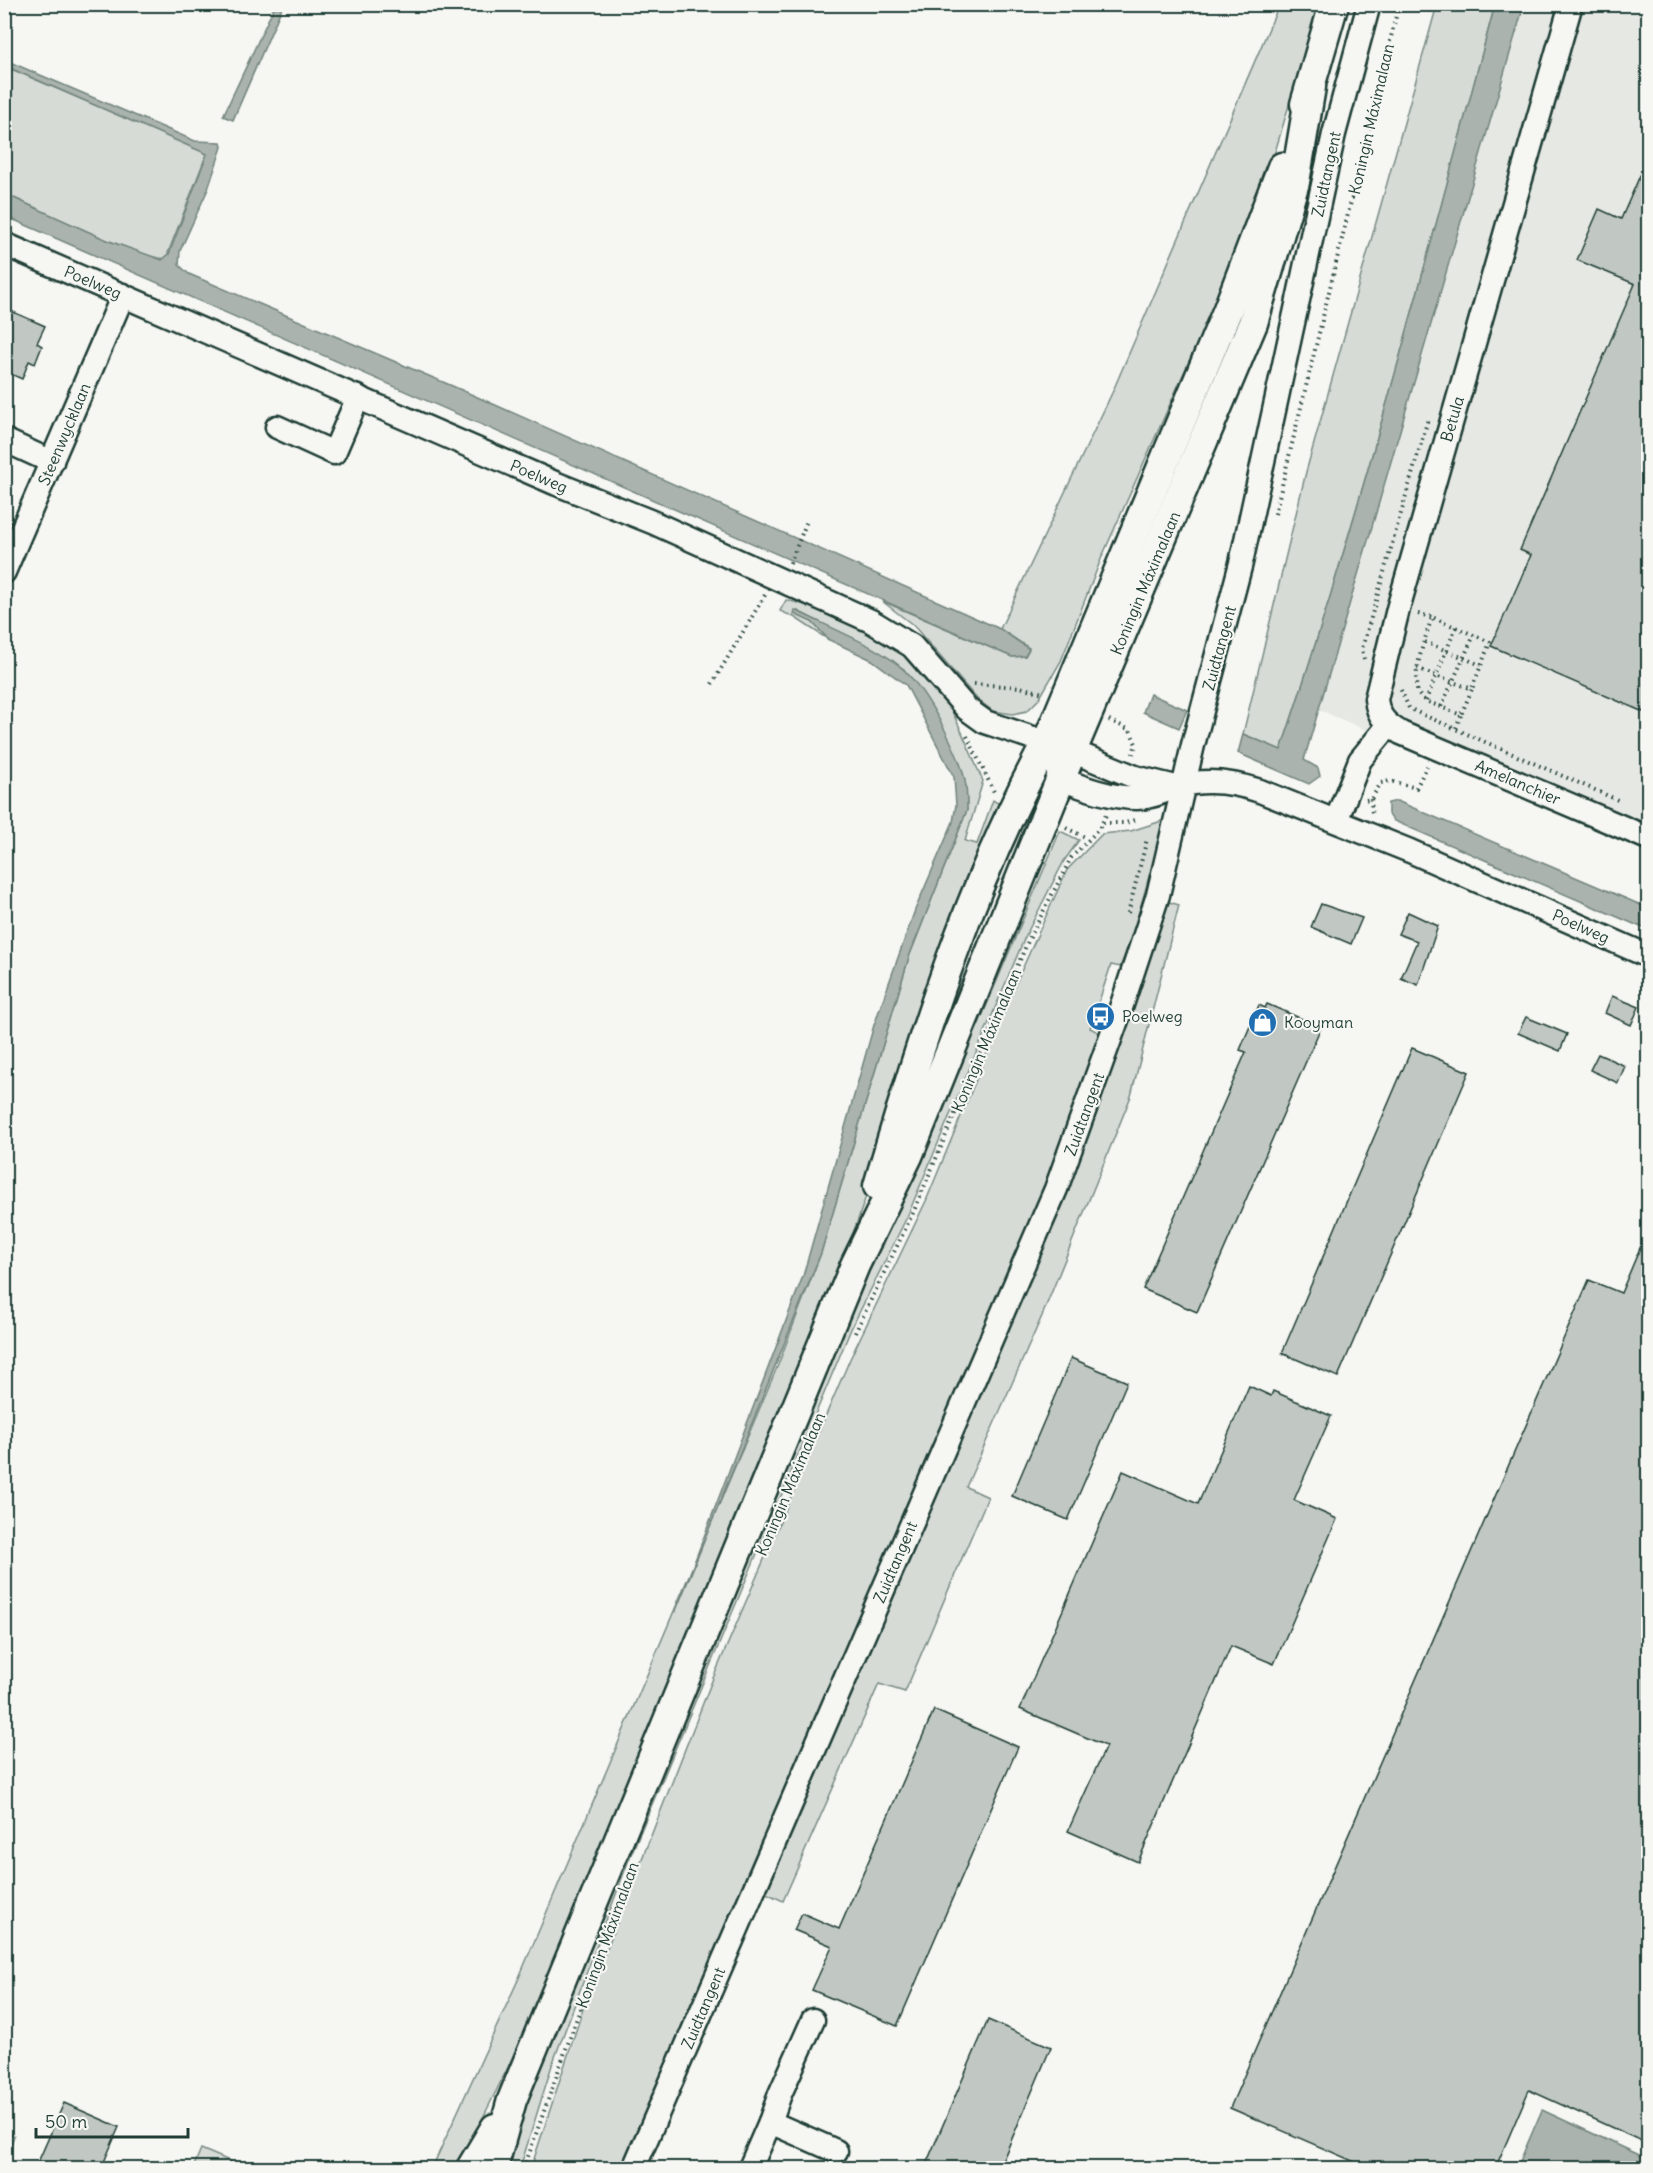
<svg xmlns="http://www.w3.org/2000/svg" width="1653" height="2173" font-family="Delius,sans-serif">
<rect width="100%" height="100%" fill="#f6f6f2"/>
<filter id="ink" filterUnits="userSpaceOnUse"><feTurbulence type="fractalNoise" baseFrequency=".0167" numOctaves="2"/><feDisplacementMap in="SourceGraphic" scale="12" xChannelSelector="R" yChannelSelector="G"/><feConvolveMatrix kernelMatrix="1 2 1 2 8 2 1 2 1" color-interpolation-filters="sRGB"/></filter>
<g filter="url(#ink)">
<polygon fill="#e6e8e4" points="1525,5 1648,5 1648,853 1297,700"/>
<g fill="#d6dbd6" stroke="#7a8c85" stroke-width="1.5">
<polygon points="1279,5 1319,5 1272,162 1234,260 1101,559 1061,661 1039,699 1027,711 1012,714 993,711 977,699 913,625 882,601 1012,657 1025,656 1029,648 1000,629 1112,393"/>
<path d="M1437,5H1495C1428,254 1363,505 1281,750L1243,734L1306,472Z"/>
<path d="M4,66L207,153L166,258C151,264 28,204 5,194Z"/>
<path d="M786,600C843,613 913,645 944,697C960,723 970,753 983,781L965,841L977,844L993,800L1006,808L890,1127L837,1280L598,1864L514,2055L458,2168H432L518,1980L778,1365L821,1253L909,957L967,810L966,786L904,669L877,652L796,610L795,614L812,622L829,640L794,617L780,611Z"/>
<polygon points="1165,820 1132,937 1120,967 1111,965 1090,1028 1100,1033 1066,1132 1019,1252 623,2168 531,2168 583,2009 711,1683 850,1359 926,1201 1015,985 1051,905 1067,870 1102,834 1131,831"/>
<polygon points="1060,831 1079,840 1064,861 1025,937 907,1217 851,1329 630,1857 552,2065 520,2168 501,2168 546,2047 924,1132 978,1026"/>
<polygon points="1163,900 1179,905 1131,1096 1042,1316 966,1487 988,1497 905,1692 879,1684 783,1901 764,1892 1039,1256 1087,1137 1113,1061"/>
<polygon points="5,2131 14,2136 5,2161"/>
<polygon points="201,2149 246,2168 193,2168"/>
</g>
<g fill="#aab3ae" stroke="#72847d" stroke-width="1.5">
<polygon points="275,5 283,5 233,120 223,116"/>
<path d="M1495,5H1524L1304,760L1318,768L1320,776L1309,784L1238,753L1243,734L1281,750C1363,505 1428,254 1495,5Z"/>
<polygon points="5,60 195,141 221,142 222,147 208,189 180,251 179,265 189,274 457,388 1000,629 1029,649 1025,656 1012,657 5,216 5,194 109,241 162,260 169,254 207,154 5,66"/>
<path d="M795,610C826,626 881,647 904,670C927,692 963,757 966,787C967,795 967,803 967,810L909,957L821,1253L675,1613L803,1276L874,1025L915,910L953,822L956,805L954,777L906,685L872,660L829,640L812,622L794,614Z"/>
<polygon points="1150,694 1187,710 1179,728 1143,712"/>
<polygon points="1397,801 1648,908 1648,930 1394,821 1388,814 1388,803"/>
<polygon points="1542,2110 1648,2159 1645,2168 1517,2168"/>
</g>
<g fill="#c1c8c3" stroke="#1f3d34" stroke-width="1.5">
<polygon points="1648,157 1648,714 1491,646 1531,555 1520,550 1635,284 1577,260 1599,209 1621,219"/>
<polygon points="4,308 45,326 37,343 42,346 35,364 29,361 22,379 4,371"/>
<polygon points="1321,904 1362,918 1351,944 1311,927"/>
<polygon points="1408,912 1438,926 1418,985 1401,978 1417,941 1398,934"/>
<polygon points="1612,996 1639,1007 1631,1025 1605,1013"/>
<polygon points="1267,1004 1321,1027 1197,1312 1143,1289 1246,1052 1240,1050 1259,1005 1265,1008"/>
<polygon points="1526,1017 1567,1034 1560,1051 1518,1033"/>
<polygon points="1412,1048 1469,1072 1338,1377 1282,1353"/>
<polygon points="1598,1054 1625,1066 1618,1083 1590,1070"/>
<polygon points="1648,1229 1648,2144 1529,2090 1495,2169 1371,2169 1230,2108 1589,1280 1621,1293"/>
<polygon points="1071,1358 1127,1382 1068,1520 1012,1496"/>
<polygon points="1249,1386 1271,1396 1273,1391 1331,1416 1294,1500 1337,1519 1274,1664 1231,1646 1138,1862 1068,1831 1106,1746 1020,1709 1123,1471 1198,1504"/>
<polygon points="934,1710 1018,1747 897,2026 812,1990 832,1946 794,1930 802,1913 839,1929"/>
<polygon points="988,2020 1051,2047 999,2169 924,2169"/>
<polygon points="64,2103 119,2127 101,2169 35,2169"/>
</g>
<g fill="none" stroke-linecap="round" stroke-linejoin="round">
<defs>
<g id="minor">
<path d="M1571,4L1398,609L1376,699C1378,717 1386,724 1401,733L1648,838"/>
<polyline points="4,244 557,484 652,522 871,621 912,646 967,709 985,722 1072,751 1135,777 1176,787"/>
<polyline points="277,427 334,453 358,397"/>
<polyline points="4,440 52,462"/>
<polyline points="4,572 123,295"/>
<path d="M1055,764L1061,779C1084,788 1111,798 1137,798C1152,798 1164,791 1177,787C1205,778 1233,782 1260,791L1410,851L1648,956"/>
<polyline points="1336,821 1360,760 1388,726"/>
<polyline points="770,2122 780,2094 813,2020"/>
<polyline points="634,2168 1056,1189 1117,1020 1158,895 1193,745 1241,563 1334,134 1369,4"/>
<polyline points="750,2168 770,2122 836,2151"/>
</g>
<g id="major">
<polyline points="1305,104 1334,4"/>
<path d="M878,1186C923,1033 971,882 1047,742L1228,309L1282,167"/>
<polyline points="471,2168 495,2128"/>
<polyline points="493,2168 512,2100 855,1265 908,1156 1072,751 1253,323 1295,182 1311,87"/>
</g>
</defs>
<use href="#minor" stroke="#1f3d34" stroke-width="27"/>
<use href="#major" stroke="#1f3d34" stroke-width="33"/>
<g stroke="#1f3d34" stroke-width="4" stroke-dasharray="1.5 4.5" stroke-linecap="butt">
<polyline points="1275,514 1399,4"/>
<polyline points="790,563 807,521"/>
<polyline points="1418,614 1432,617"/>
<polyline points="1425,642 1481,665"/>
<polyline points="1364,659 1362,649 1428,419"/>
<polyline points="1417,668 1436,676 1456,627"/>
<polyline points="712,684 765,595"/>
<polyline points="974,684 1020,687 1043,693"/>
<polyline points="1401,690 1409,708 1419,713 1620,801"/>
<polyline points="1426,701 1436,676 1472,689 1461,715"/>
<path d="M1441,707C1435,704 1424,702 1420,696C1408,681 1427,634 1432,617L1490,642L1472,689"/>
<polyline points="1109,720 1130,730 1136,744 1133,754"/>
<polyline points="1456,728 1461,715 1441,707 1474,635"/>
<polyline points="967,736 995,794"/>
<polyline points="1371,799 1372,814"/>
<polyline points="1366,800 1371,799 1381,783 1390,781 1416,788 1427,766"/>
<polyline points="1103,823 1126,823 1134,820"/>
<polyline points="1066,828 1087,838"/>
<polyline points="1128,913 1147,839"/>
<polyline points="855,1333 913,1213 1028,941 1071,858 1099,829 1107,813"/>
<polyline points="524,2168 595,1967"/>
</g>
<use href="#minor" stroke="#f6f6f2" stroke-width="22"/>
<use href="#major" stroke="#f6f6f2" stroke-width="28"/>
</g>
</g>
<defs>
<symbol id="bus-disc" viewBox="-11 -11 22 22"><circle r="9.5" fill="#1f6fb2" stroke="#f6f6f2"/><path d="M-5-6H5V4H4V6H2V4H-2V6H-4V4H-5ZM-3.5-4V0h7V-4ZM-3.5 1.2v1.5H-2V1.2ZM2 1.2v1.5H3.5V1.2Z" fill="#fff"/></symbol>
<symbol id="shop-disc" viewBox="-11 -11 22 22"><circle r="9.5" fill="#1f6fb2" stroke="#f6f6f2"/><path d="M-5-2.5h2.3a2.7 3.5 0 0 1 5.4 0H5L5.5 6h-11ZM-1.5-2.5h3a1.5 2.3 0 0 0-3 0Z" fill="#fff"/></symbol>
</defs>
<g fill-rule="evenodd">
<use href="#bus-disc" x="1084" y="1000" width="33" height="33"/>
<use href="#shop-disc" x="1246" y="1006" width="33" height="33"/>
</g>
<g text-anchor="middle" dominant-baseline="central" stroke-width="4.5" stroke-linejoin="round" paint-order="stroke">
<g font-size="16" fill="#1f3d34" stroke="#f6f6f2">
<text transform="translate(1371 119) rotate(-77)">Koningin Máximalaan</text>
<text transform="translate(1326 174) rotate(-78)">Zuidtangent</text>
<text transform="translate(93 282) rotate(23)">Poelweg</text>
<text transform="translate(1452 419) rotate(-74)">Betula</text>
<text transform="translate(64 434) rotate(-67)">Steenwycklaan</text>
<text transform="translate(539 476) rotate(23)">Poelweg</text>
<text transform="translate(1145 583) rotate(-67)">Koningin Máximalaan</text>
<text transform="translate(1219 648) rotate(-75)">Zuidtangent</text>
<text transform="translate(1518 782) rotate(23)">Amelanchier</text>
<text transform="translate(1581 926) rotate(24)">Poelweg</text>
<text transform="translate(986 1040) rotate(-67)">Koningin Máximalaan</text>
<text transform="translate(1084 1114) rotate(-70)">Zuidtangent</text>
<text transform="translate(790 1484) rotate(-67)">Koningin Máximalaan</text>
<text transform="translate(895 1562) rotate(-67)">Zuidtangent</text>
<text transform="translate(607 1935) rotate(-70)">Koningin Máximalaan</text>
<text transform="translate(703 2008) rotate(-67)">Zuidtangent</text>
</g>
<g font-size="16" fill="#1f3d34" stroke="#f6f6f2" text-anchor="start">
<text x="1122" y="1016">Poelweg</text>
<text x="1284" y="1022">Kooyman</text>
</g>
</g>
<rect width="1653" height="2173" fill="none" stroke="#f6f6f2" stroke-width="24"/>
<rect x="12" y="12" width="1629" height="2149" fill="none" stroke="#1f3d34" stroke-width="2" filter="url(#ink)"/>
<path d="M36 2128v9h152v-9" fill="none" stroke="#1f3d34" stroke-width="3"/>
<text x="45" y="2128" font-size="18" fill="#1f3d34" stroke="#f6f6f2" stroke-width="4.5" paint-order="stroke">50 m</text>
</svg>
